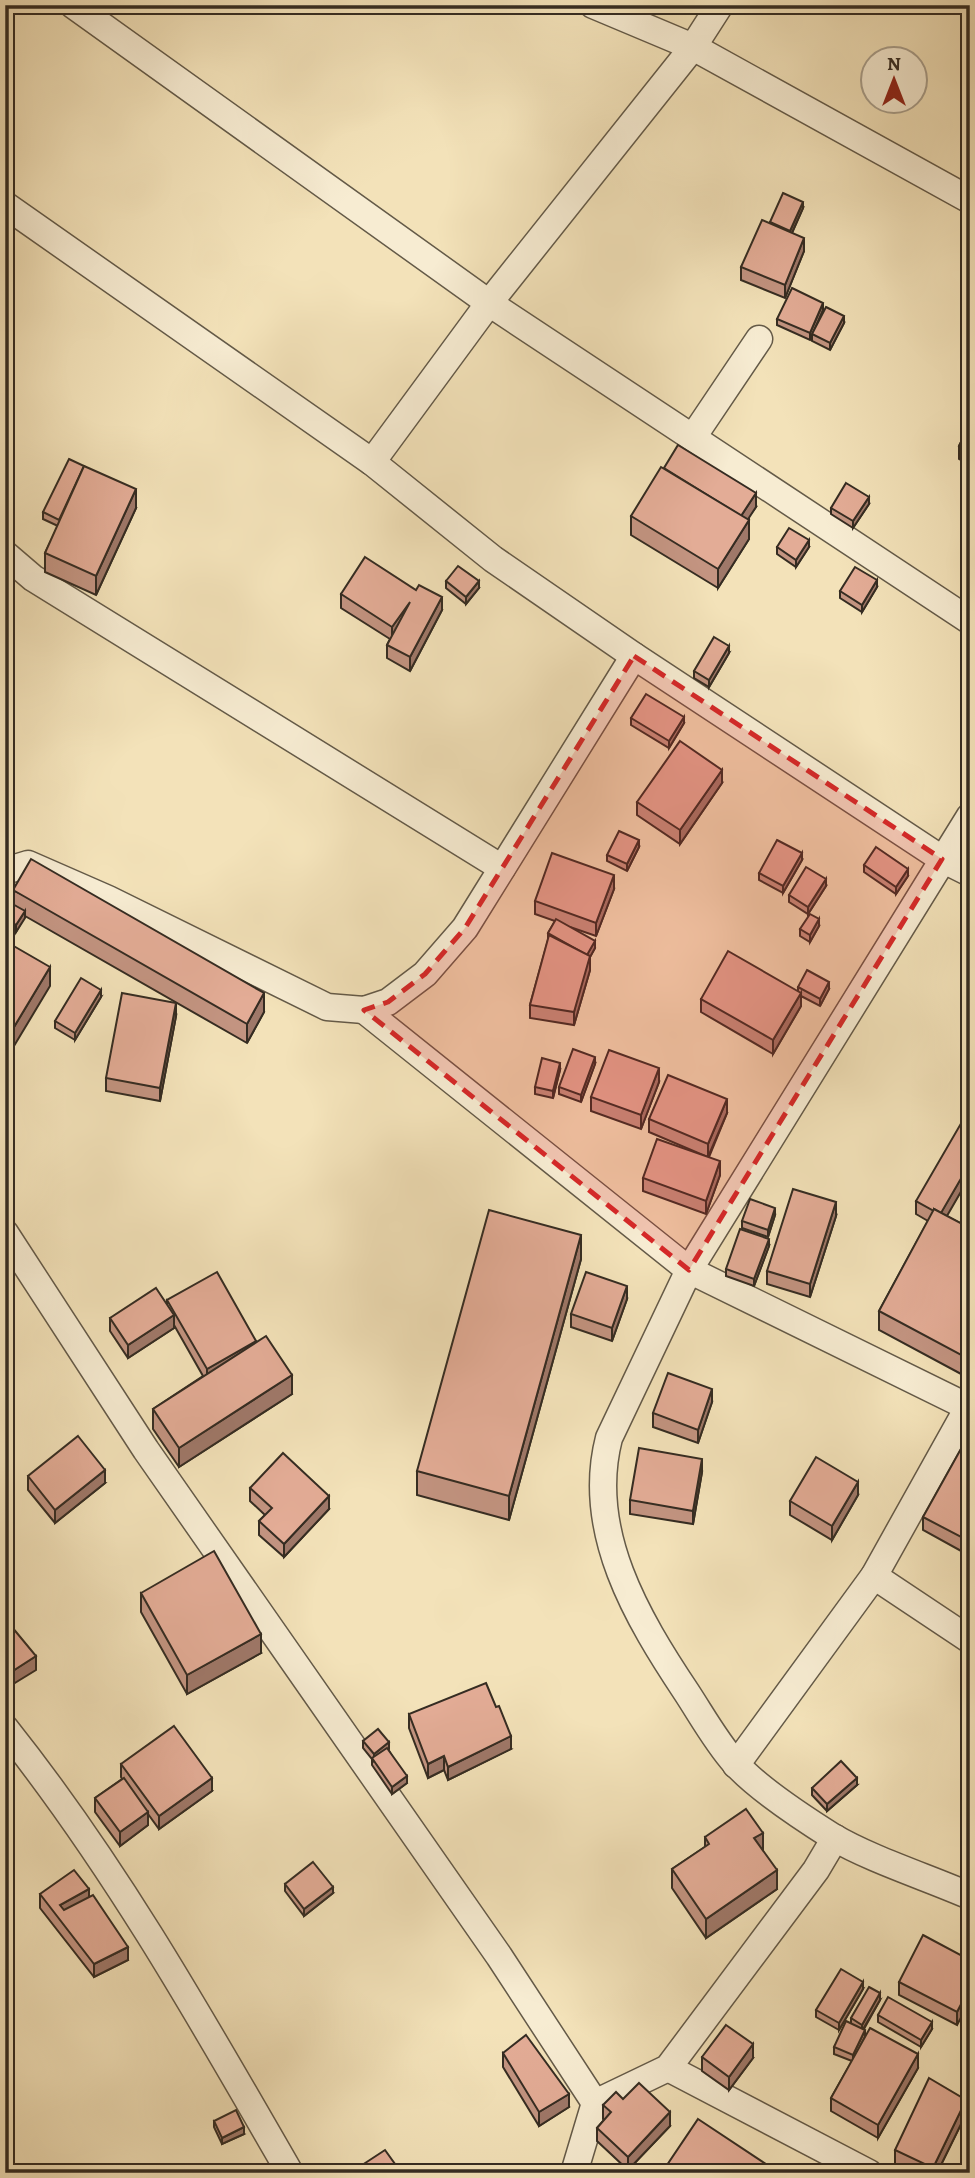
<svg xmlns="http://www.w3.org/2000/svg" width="975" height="2178" font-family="Alegreya,serif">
<rect width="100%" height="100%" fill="#f3e2b9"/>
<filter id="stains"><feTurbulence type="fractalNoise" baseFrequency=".00286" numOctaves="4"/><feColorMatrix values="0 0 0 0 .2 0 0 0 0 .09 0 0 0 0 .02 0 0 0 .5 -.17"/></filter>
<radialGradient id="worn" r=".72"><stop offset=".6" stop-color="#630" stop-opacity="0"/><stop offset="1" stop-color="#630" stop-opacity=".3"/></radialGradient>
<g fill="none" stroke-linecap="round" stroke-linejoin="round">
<defs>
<g id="minor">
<polyline points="73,5 489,303 970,621"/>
<polyline points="593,5 693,47 970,200"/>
<polyline points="5,205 372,462 493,559 634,656 942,859 970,873"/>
<polyline points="693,437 759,339"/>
<polyline points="372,462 489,303 693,47 720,5"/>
<polyline points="5,554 33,578 502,868"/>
<path d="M970,816L689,1270L609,1438C585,1531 637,1618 687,1693C702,1716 717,1743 735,1763C756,1787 806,1820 833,1837C870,1859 929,1878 970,1896"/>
<polyline points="5,871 28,864 108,899 327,1007 364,1010 388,1002 425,974 465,928 634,656"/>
<polyline points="364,1010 689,1270 970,1408"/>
<polyline points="5,1233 146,1450 499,1956 595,2103"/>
<polyline points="874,1576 970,1640"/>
<path d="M5,1728C115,1866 202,2020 290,2173"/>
<polyline points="736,1765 874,1576 970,1404"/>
<polyline points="668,2068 869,2173"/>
<polyline points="574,2173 595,2103 668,2068 816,1870 835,1838"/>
</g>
</defs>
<use href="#minor" stroke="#645a48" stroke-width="29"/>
<use href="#minor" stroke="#f7ecd2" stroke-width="26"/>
</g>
<g fill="#c39481" stroke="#352c22" stroke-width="2">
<polygon points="803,208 792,233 804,251 785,298 741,280 741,267 770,222"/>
<polygon points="823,310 814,330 844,323 830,350 812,341 812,335 810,340 777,325 777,319"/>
<polygon points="970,424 970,465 959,459 959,446"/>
<polygon points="869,504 853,528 831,514 831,508"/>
<polygon points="756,507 747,519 749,539 718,588 631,535 631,516"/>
<polygon points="136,508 96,595 45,572 45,553 58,526 43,519 43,512"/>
<polygon points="777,547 809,547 796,567 777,554"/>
<polygon points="446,581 479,588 466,604 446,588"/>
<polygon points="877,587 862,612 840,598 840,591"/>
<polygon points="341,594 442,610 410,671 387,658 387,645 390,639 341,608"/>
<polygon points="729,653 709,687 694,678 694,671"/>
<polygon points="631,718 684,723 669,748 631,725"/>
<polygon points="722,783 680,844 637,815 637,802"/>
<polygon points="639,847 627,871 607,861 607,855"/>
<polygon points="802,860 783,893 759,880 759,873"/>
<polygon points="864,865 908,876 896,894 864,872"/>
<polygon points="826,886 808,914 789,902 789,895"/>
<polygon points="614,889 596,936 570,927 595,948 590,957 590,970 574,1025 530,1018 530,1005 548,940 548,933 555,921 535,914 535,901"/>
<polygon points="13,890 264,1012 247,1043 25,916 16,932 5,925 5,910 13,904"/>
<polygon points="819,926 810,942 800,936 800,929"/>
<polygon points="798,987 829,989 820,1006 801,996 801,1006 773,1054 701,1012 701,999 798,991"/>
<polygon points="101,997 75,1040 55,1028 55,1021"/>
<polygon points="176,1016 160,1101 106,1091 106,1078"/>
<polygon points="595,1064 581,1102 559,1094 559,1087"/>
<polygon points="560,1070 553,1098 535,1094 535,1087"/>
<polygon points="659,1082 641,1129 591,1111 591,1097"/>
<polygon points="727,1113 709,1157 720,1175 706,1214 643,1191 643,1178 708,1157 649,1132 649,1119"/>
<polygon points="970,1176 946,1216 970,1228 963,1375 879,1330 879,1311 928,1221 916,1214 916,1201"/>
<polygon points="775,1215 768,1237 742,1228 742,1221"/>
<polygon points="836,1216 810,1297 767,1284 767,1271"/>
<polygon points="769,1246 754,1286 726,1276 726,1269"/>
<polygon points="581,1259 509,1520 417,1495 417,1471"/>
<polygon points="627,1299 612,1341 571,1327 571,1314"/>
<polygon points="167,1300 256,1341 292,1394 179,1467 153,1429 153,1409 203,1376 174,1325 174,1328 128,1358 110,1331 110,1318 167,1305"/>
<polygon points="712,1402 698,1443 653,1427 653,1413"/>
<polygon points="970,1451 963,1552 923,1530 923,1517"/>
<polygon points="702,1472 693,1524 630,1514 630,1500"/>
<polygon points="28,1476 105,1483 55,1523 28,1490"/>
<polygon points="250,1488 329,1509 284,1557 259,1535 259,1521 265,1515 250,1501"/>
<polygon points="858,1495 832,1540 790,1515 790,1501"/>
<polygon points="141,1593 261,1653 187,1694 141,1612"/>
<polygon points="409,1714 511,1749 448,1780 444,1770 428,1778 409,1728"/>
<polygon points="363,1741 389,1749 388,1749 407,1783 392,1794 372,1765 372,1759 363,1748"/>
<polygon points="121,1764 212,1791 159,1829 148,1814 148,1825 120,1846 95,1812 95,1798 122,1779 121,1777"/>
<polygon points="857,1785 827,1811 812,1795 812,1788"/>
<polygon points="705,1837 763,1851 777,1889 706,1938 672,1888 672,1869 705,1847"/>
<polygon points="285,1884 333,1893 304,1916 285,1891"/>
<polygon points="40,1894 89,1897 128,1960 94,1977 40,1908"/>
<polygon points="970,1960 957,2025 899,1995 899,1982"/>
<polygon points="863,1989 839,2030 816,2017 816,2010"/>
<polygon points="880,2000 864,2029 865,2037 862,2043 918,2068 878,2138 831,2111 831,2098 852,2061 834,2054 834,2047 851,2023 851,2018"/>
<polygon points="878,2015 932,2029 921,2047 878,2022"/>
<polygon points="503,2053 569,2107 539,2126 503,2067"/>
<polygon points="702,2057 753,2058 729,2090 702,2071"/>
<polygon points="603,2105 670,2126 628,2170 597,2141 597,2128 604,2120 603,2119"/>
<polygon points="966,2114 937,2173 915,2173 895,2164 895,2150"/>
<polygon points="214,2121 244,2134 222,2144 214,2127"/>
</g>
<g fill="#9f7869" stroke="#352c22" stroke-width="2">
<polygon points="803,202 803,208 790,237 790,231"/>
<polygon points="804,238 804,251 785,298 785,285"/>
<polygon points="823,303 823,310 810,340 810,333"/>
<polygon points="844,316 844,323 830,350 830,343"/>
<polygon points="136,489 136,508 96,595 96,576"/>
<polygon points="756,493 756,507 741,530 741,516"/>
<polygon points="869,497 869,504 853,528 853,521"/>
<polygon points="749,520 749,539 718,588 718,569"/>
<polygon points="809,540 809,547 796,567 796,560"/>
<polygon points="877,580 877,587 862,612 862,605"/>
<polygon points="479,581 479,588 466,604 466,597"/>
<polygon points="442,597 442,610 410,671 410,657"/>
<polygon points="410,602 392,641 392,627"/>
<polygon points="729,646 729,653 709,687 709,680"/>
<polygon points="684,717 684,723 669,748 669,741"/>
<polygon points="722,770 722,783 680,844 680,830"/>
<polygon points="639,840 639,847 627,871 627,864"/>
<polygon points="802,853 802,860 783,893 783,886"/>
<polygon points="908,869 908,876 896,894 896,887"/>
<polygon points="614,875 614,889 596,936 596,923"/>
<polygon points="826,879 826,886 808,914 808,907"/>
<polygon points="25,911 25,918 16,932 16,925"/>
<polygon points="819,919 819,926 810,942 810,935"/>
<polygon points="595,941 595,948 590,957 590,970 574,1025 574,1012 586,956"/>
<polygon points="50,967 50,986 5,1061 5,1042"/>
<polygon points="829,982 829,989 820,1006 820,999"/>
<polygon points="101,990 101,997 75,1040 75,1033"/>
<polygon points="264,993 264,1012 247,1043 247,1024"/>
<polygon points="801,993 801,1006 773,1054 773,1040"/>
<polygon points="176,1003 176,1016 160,1101 160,1088"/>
<polygon points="595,1057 595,1064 581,1102 581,1095"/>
<polygon points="560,1063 560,1070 553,1098 553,1091"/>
<polygon points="659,1068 659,1082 641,1129 641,1115"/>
<polygon points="727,1099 727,1113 708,1157 708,1144"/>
<polygon points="720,1161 720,1175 706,1214 706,1201"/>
<polygon points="970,1163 970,1176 940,1228 940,1214"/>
<polygon points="836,1202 836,1216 810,1297 810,1284"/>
<polygon points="775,1208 775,1215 768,1237 768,1230"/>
<polygon points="581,1235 581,1259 509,1520 509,1496"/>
<polygon points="769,1239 769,1246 754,1286 754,1279"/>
<polygon points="627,1286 627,1299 612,1341 612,1328"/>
<polygon points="174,1315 174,1328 128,1358 128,1345"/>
<polygon points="256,1341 207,1383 207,1369"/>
<polygon points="970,1343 970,1363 963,1375 963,1356"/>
<polygon points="292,1375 292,1394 179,1467 179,1448"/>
<polygon points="712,1389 712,1402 698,1443 698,1430"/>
<polygon points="702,1459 702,1472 693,1524 693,1511"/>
<polygon points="105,1470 105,1483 55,1523 55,1510"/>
<polygon points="858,1482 858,1495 832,1540 832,1526"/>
<polygon points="329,1496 329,1509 284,1557 284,1544"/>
<polygon points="970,1526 970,1539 963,1552 963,1538"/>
<polygon points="261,1634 261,1653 187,1694 187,1675"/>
<polygon points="36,1656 36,1670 5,1689 5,1676"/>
<polygon points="511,1736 511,1749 448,1780 448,1767"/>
<polygon points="389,1742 389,1749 374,1761 374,1754"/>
<polygon points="444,1756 444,1770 428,1778 428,1764"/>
<polygon points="407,1776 407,1783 392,1794 392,1787"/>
<polygon points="212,1778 212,1791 159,1829 159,1816"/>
<polygon points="857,1778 857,1785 827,1811 827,1804"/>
<polygon points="148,1812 148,1825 120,1846 120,1832"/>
<polygon points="763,1833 763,1852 754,1838"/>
<polygon points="777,1870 777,1889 706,1938 706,1919"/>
<polygon points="333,1887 333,1893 304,1916 304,1909"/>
<polygon points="89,1889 89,1903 60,1918 60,1905"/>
<polygon points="128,1947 128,1960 94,1977 94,1964"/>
<polygon points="863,1982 863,1989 839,2030 839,2023"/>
<polygon points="970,1987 970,2001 957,2025 957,2012"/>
<polygon points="880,1993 880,2000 862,2031 862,2025"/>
<polygon points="932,2022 932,2029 921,2047 921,2040"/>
<polygon points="865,2030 865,2037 853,2062 853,2055"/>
<polygon points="753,2044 753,2058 729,2090 729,2077"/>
<polygon points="918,2054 918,2068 878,2138 878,2125"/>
<polygon points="569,2094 569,2107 539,2126 539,2112"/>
<polygon points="966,2100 966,2114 937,2173 933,2173 933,2168"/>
<polygon points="670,2112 670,2126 628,2170 628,2157"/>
<polygon points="244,2127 244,2134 222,2144 222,2138"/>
</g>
<g fill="#e3ac96" stroke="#352c22" stroke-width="2">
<polygon points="783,193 803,202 790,231 770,222"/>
<polygon points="762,220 804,238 785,285 741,267"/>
<polygon points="792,288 823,303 810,333 777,319"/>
<polygon points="826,307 844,316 830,343 812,334"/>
<polygon points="970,424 970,451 959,446"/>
<polygon points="678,445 756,493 741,516 664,468"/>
<polygon points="69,459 84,466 59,520 43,512"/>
<polygon points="84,466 136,489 96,576 45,553"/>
<polygon points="661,467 749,520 718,569 631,516"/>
<polygon points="846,483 869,497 853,521 831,508"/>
<polygon points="789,528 809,540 796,560 777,547"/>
<polygon points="365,557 416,590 419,585 442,597 410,657 387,645 410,602 392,627 341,594"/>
<polygon points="458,566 479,581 466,597 446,581"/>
<polygon points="855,567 877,580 862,605 840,591"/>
<polygon points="714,637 729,646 709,680 694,671"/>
<polygon points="646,694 684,717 669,741 631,718"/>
<polygon points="680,741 722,770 680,830 637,802"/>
<polygon points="619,831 639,840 627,864 607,855"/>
<polygon points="777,840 802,853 783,886 759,873"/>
<polygon points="876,847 908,869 896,887 864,865"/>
<polygon points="552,853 614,875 596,923 535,901"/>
<polygon points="31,859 264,993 247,1024 13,890"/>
<polygon points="806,867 826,879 808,907 789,895"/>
<polygon points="9,902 25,911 16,925 5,919 5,910"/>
<polygon points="810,914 819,919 810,935 800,929"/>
<polygon points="556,919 595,941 587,955 548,933"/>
<polygon points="549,935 590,956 574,1012 530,1005"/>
<polygon points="5,941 50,967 5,1042"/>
<polygon points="728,951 801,993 773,1040 701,999"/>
<polygon points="807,970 829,982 820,999 798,987"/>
<polygon points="81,978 101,990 75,1033 55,1021"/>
<polygon points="122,993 176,1003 160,1088 106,1078"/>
<polygon points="573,1049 595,1057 581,1095 559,1087"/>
<polygon points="609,1050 659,1068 641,1115 591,1097"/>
<polygon points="542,1058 560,1063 553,1091 535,1087"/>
<polygon points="668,1075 727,1099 708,1144 649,1119"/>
<polygon points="963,1120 970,1124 970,1163 941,1213 934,1209 934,1211 916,1201"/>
<polygon points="657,1139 720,1161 706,1201 643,1178"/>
<polygon points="793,1189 836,1202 810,1284 767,1271"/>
<polygon points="750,1199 775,1208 768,1230 742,1221"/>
<polygon points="934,1209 970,1228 970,1343 963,1356 879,1311"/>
<polygon points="489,1210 581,1235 509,1496 417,1471"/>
<polygon points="740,1229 769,1239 754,1279 726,1269"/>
<polygon points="217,1272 256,1341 207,1369 167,1300"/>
<polygon points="586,1272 627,1286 612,1328 571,1314"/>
<polygon points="156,1288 174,1315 128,1345 110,1318"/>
<polygon points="266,1336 292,1375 179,1448 153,1409"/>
<polygon points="668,1373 712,1389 698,1430 653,1413"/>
<polygon points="78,1436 105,1470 55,1510 28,1476"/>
<polygon points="962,1447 970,1451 970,1526 963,1538 923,1517"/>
<polygon points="639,1448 702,1459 693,1511 630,1500"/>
<polygon points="283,1453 329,1496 284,1544 259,1521 272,1508 250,1488"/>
<polygon points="816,1457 858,1482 832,1526 790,1501"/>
<polygon points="214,1551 261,1634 187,1675 141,1593"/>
<polygon points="7,1621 36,1656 5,1676 5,1622"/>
<polygon points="486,1683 496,1707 499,1706 511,1736 448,1767 444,1756 428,1764 409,1714"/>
<polygon points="174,1726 212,1778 159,1816 121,1764"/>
<polygon points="378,1729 389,1742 374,1754 363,1741"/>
<polygon points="387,1748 407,1776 392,1787 372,1758"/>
<polygon points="841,1761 857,1778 827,1804 812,1788"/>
<polygon points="124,1778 148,1812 120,1832 95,1798"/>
<polygon points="746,1809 763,1833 754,1838 777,1870 706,1919 672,1869 709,1844 705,1837"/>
<polygon points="313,1862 333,1887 304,1909 285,1884"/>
<polygon points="74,1870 89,1889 60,1905 64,1910 93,1895 128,1947 94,1964 40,1894"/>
<polygon points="923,1935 970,1960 970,1987 957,2012 899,1982"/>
<polygon points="841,1969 863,1982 839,2023 816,2010"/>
<polygon points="869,1987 880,1993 862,2025 851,2018"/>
<polygon points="888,1997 932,2022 921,2040 878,2015"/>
<polygon points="846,2021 865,2030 853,2055 834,2047"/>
<polygon points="726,2025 753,2044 729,2077 702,2057"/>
<polygon points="870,2028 918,2054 878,2125 831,2098"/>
<polygon points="526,2035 569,2094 539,2112 503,2053"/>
<polygon points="929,2078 966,2100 933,2168 895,2150"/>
<polygon points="639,2083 670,2112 628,2157 597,2128 611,2112 603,2105 616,2092 623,2099"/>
<polygon points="236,2110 244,2127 222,2138 214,2121"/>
<polygon points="698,2119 769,2166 764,2173 673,2173 665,2168"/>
<polygon points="385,2150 400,2171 398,2173 350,2173"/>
</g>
<path fill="#d62828" fill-opacity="0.2" stroke="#d62828" stroke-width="5" stroke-dasharray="14 9" stroke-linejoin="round" d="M634,656L942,859L689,1270L364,1010L388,1002L425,974L465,928Z"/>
<rect width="975" height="2178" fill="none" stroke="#f3e2b9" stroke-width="28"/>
<rect x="7" y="7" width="961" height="2164" fill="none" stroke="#352c22" stroke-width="3.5"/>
<rect x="14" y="14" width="947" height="2150" fill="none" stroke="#352c22" stroke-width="2"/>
<g transform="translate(894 80)"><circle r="33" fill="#f7ecd2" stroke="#a99f8c" stroke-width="2"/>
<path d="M0-5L12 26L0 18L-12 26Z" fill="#8f2418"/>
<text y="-10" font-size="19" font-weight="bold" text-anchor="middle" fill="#352c22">N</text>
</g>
<rect width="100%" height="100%" filter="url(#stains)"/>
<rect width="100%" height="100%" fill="url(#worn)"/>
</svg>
